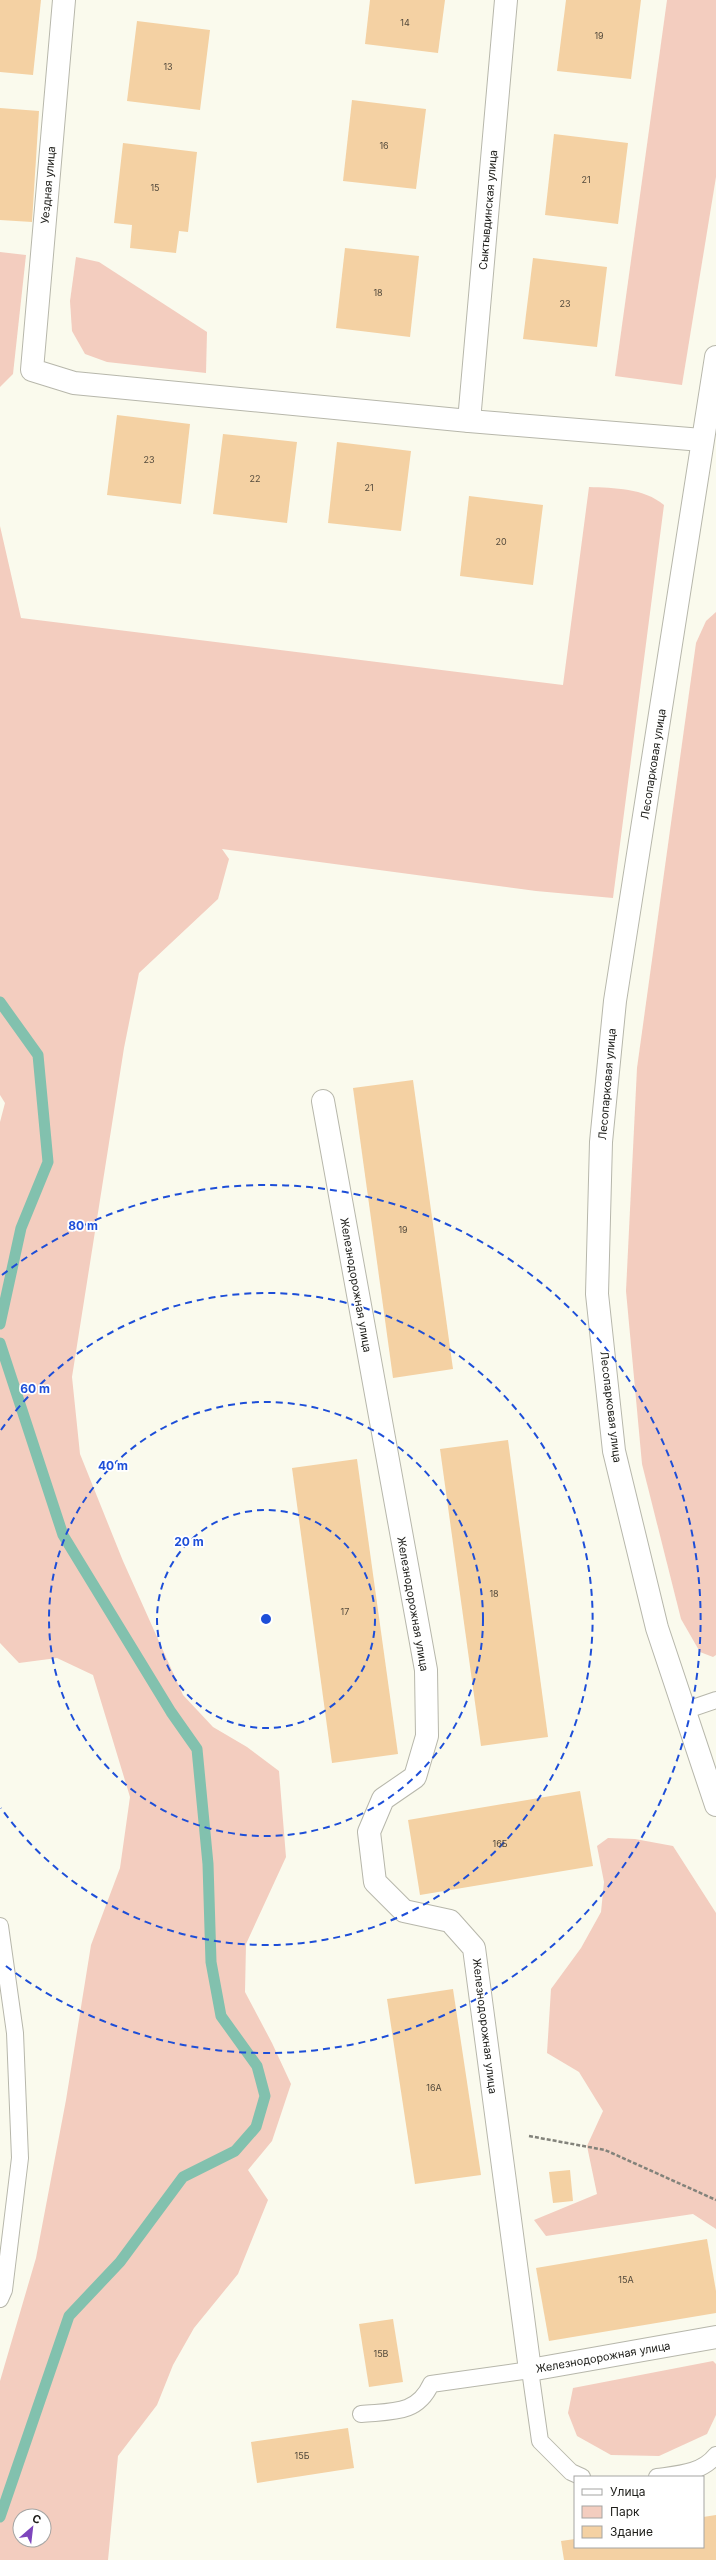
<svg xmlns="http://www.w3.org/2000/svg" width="716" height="2560" font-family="Inter,sans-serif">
<rect width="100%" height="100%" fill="#fafaed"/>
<g fill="#f3cdbf" fill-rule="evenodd">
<polygon points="667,0 716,0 716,177 682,385 615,376"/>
<polygon points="0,252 26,255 13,374 0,387"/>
<polygon points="76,257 99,262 207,332 206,373 107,362 85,354 72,331 70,301"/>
<path d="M589,487C614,488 644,488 664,505L613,898L536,891L222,849L229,859L218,899L139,973L124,1048L72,1377L80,1454L123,1561L183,1695L213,1727L247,1747L279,1771L286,1857L246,1944L245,1992L272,2043L291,2084L272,2141L248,2170L268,2200L238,2274L194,2328L173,2365L157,2405L118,2456L108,2560H0V2381L36,2258L66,2100L91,1945L120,1868L130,1797L93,1675L57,1658L19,1663L0,1643V1122L5,1103L0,1095V526L21,618L563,685ZM20,2516H44V2540H20Z"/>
<polygon points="716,612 716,1655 713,1657 700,1652 681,1619 642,1464 626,1291 637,1068 696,643 706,621"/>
<polygon points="608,1838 635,1839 673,1846 716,1913 716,2229 693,2214 546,2236 534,2220 597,2194 587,2146 603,2111 579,2072 547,2053 551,1989 581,1948 601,1912 604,1882 597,1846"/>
<polygon points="713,2361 716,2364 716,2415 707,2434 659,2456 611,2455 577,2436 568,2413 573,2388"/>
</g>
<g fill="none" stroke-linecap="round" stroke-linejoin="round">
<g stroke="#82c1ae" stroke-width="11">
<polyline points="0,1002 38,1055 48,1162 21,1228 0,1324"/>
<polyline points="0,1343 63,1535 171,1712 197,1749 208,1864 211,1962 221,2016 257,2066 265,2096 256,2127 235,2151 183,2177 120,2262 69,2316 0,2517"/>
</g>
</g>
<g fill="#f4d1a3">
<polygon points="0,0 41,0 33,75 0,72"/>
<polygon points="370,0 445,0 438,53 365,44"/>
<polygon points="566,0 641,0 631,79 557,71"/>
<polygon points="137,21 210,30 200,110 127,101"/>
<polygon points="352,100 426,109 416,189 343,181"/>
<polygon points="0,108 39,111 32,222 0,220"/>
<polygon points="554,134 628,143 618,224 545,215"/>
<polygon points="123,143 197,152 188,232 179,231 176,253 130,248 132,225 114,223"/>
<polygon points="345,248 419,256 410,337 336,328"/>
<polygon points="533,258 607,267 597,347 523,339"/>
<polygon points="117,415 190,424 181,504 107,495"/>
<polygon points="223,434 297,442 287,523 213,514"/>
<polygon points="337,442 411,451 401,531 328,523"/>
<polygon points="469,496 543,505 533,585 460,576"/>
<polygon points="413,1080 453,1369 393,1378 353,1088"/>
<polygon points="508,1440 548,1737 481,1746 440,1449"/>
<polygon points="357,1459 398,1754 332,1763 292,1468"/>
<polygon points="580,1791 593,1866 420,1895 408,1820"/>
<polygon points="453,1989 481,2175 415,2184 387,1999"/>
<polygon points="570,2170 573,2201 553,2203 549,2172"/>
<polygon points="707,2239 716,2291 716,2313 549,2341 536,2268"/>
<polygon points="393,2319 403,2382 369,2387 359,2324"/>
<polygon points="348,2428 354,2468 257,2483 251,2442"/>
<polygon points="716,2515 716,2560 564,2560 561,2541 575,2539 575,2547 703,2547 703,2517"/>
</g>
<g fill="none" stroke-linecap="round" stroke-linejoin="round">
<defs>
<g id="lane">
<polyline points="684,1711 716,1700"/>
<polyline points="0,1926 15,2033 20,2158 4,2290 0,2299"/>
<path d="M361,2414C391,2411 417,2415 431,2384L530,2370L540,2441L571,2472L582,2477"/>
<path d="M657,2477C679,2474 702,2473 716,2455"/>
</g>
<g id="street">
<polyline points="64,0 32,370 74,383 469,421 702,440"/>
<polyline points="469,421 506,0"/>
<polyline points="323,1101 426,1670 427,1736 415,1777 383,1799 369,1832 375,1882 404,1911 450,1921 474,1948 530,2370 716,2337"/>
</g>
<polyline id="secondary" points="716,357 615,1001 601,1142 597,1294 614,1451 657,1628 716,1805"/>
</defs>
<use href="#lane" stroke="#b7b7ab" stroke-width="18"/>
<use href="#street" stroke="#b7b7ab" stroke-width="24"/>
<use href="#secondary" stroke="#b7b7ab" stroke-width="24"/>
<polyline stroke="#83837b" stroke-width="2.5" stroke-dasharray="4 2" stroke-linecap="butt" points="529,2136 605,2150 716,2200"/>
<use href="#lane" stroke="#fff" stroke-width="16"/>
<use href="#street" stroke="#fff" stroke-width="22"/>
<use href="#secondary" stroke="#fff" stroke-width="22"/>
</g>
<g fill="none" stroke="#1d4ed8" stroke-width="2" stroke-dasharray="7 5">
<circle cx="266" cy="1619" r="109"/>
<circle cx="266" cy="1619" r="217"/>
<path d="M1 1430A326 326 0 1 1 1 1808"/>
<path d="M2 1275A434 434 0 1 1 2 1963"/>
</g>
<g text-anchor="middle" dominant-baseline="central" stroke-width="3.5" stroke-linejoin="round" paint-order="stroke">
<g font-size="9" fill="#534a3c">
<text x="405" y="22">14</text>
<text x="599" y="35">19</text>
<text x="168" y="66">13</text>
<text x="384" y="145">16</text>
<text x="586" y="179">21</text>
<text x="155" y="187">15</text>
<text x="378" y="292">18</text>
<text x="565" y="303">23</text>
<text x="149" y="459">23</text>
<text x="255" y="478">22</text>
<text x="369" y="487">21</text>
<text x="501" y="541">20</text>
<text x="403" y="1229">19</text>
<text x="494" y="1593">18</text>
<text x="345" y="1611">17</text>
<text x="500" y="1843">16Б</text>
<text x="434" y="2087">16А</text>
<text x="626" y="2279">15А</text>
<text x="381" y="2353">15В</text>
<text x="302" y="2455">15Б</text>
</g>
<g font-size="11" fill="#1d1d19" stroke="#fff">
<text transform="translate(48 185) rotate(-85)">Уездная улица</text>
<text transform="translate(488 210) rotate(-85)">Сыктывдинская улица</text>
<text transform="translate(653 764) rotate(-81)">Лесопарковая улица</text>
<text transform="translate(607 1084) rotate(-85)">Лесопарковая улица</text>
<text transform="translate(356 1285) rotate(80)">Железнодорожная улица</text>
<text transform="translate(611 1407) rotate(83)">Лесопарковая улица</text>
<text transform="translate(413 1604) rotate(80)">Железнодорожная улица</text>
<text transform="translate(485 2026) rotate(83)">Железнодорожная улица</text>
<text transform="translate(603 2357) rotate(-10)">Железнодорожная улица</text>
</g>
</g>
<circle cx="266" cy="1619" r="6" fill="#1d4ed8" stroke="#fff" stroke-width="2"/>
<g font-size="12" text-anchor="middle" font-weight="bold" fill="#1d4ed8" stroke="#fff" stroke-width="3.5" stroke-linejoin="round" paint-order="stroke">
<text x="83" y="1230">80 m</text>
<text x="35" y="1393">60 m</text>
<text x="113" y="1470">40 m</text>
<text x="189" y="1546">20 m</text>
</g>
<rect x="574" y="2476" width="130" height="72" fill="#ffffff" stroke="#a5a5a3"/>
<rect x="582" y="2489" width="20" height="6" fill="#ffffff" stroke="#a5a5a3"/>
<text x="610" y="2496" font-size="12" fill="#1d1d19">Улица</text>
<rect x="582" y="2506" width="20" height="12" fill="#f3cdbf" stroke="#a5a5a3"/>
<text x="610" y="2516" font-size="12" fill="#1d1d19">Парк</text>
<rect x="582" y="2526" width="20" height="12" fill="#f4d1a3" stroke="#a5a5a3"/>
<text x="610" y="2536" font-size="12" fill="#1d1d19">Здание</text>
<g transform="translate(32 2528) rotate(28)"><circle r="19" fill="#ffffff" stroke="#a5a5a3"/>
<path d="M0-3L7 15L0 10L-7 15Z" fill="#7d45bc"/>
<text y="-6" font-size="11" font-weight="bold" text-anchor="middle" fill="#1d1d19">С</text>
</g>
</svg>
